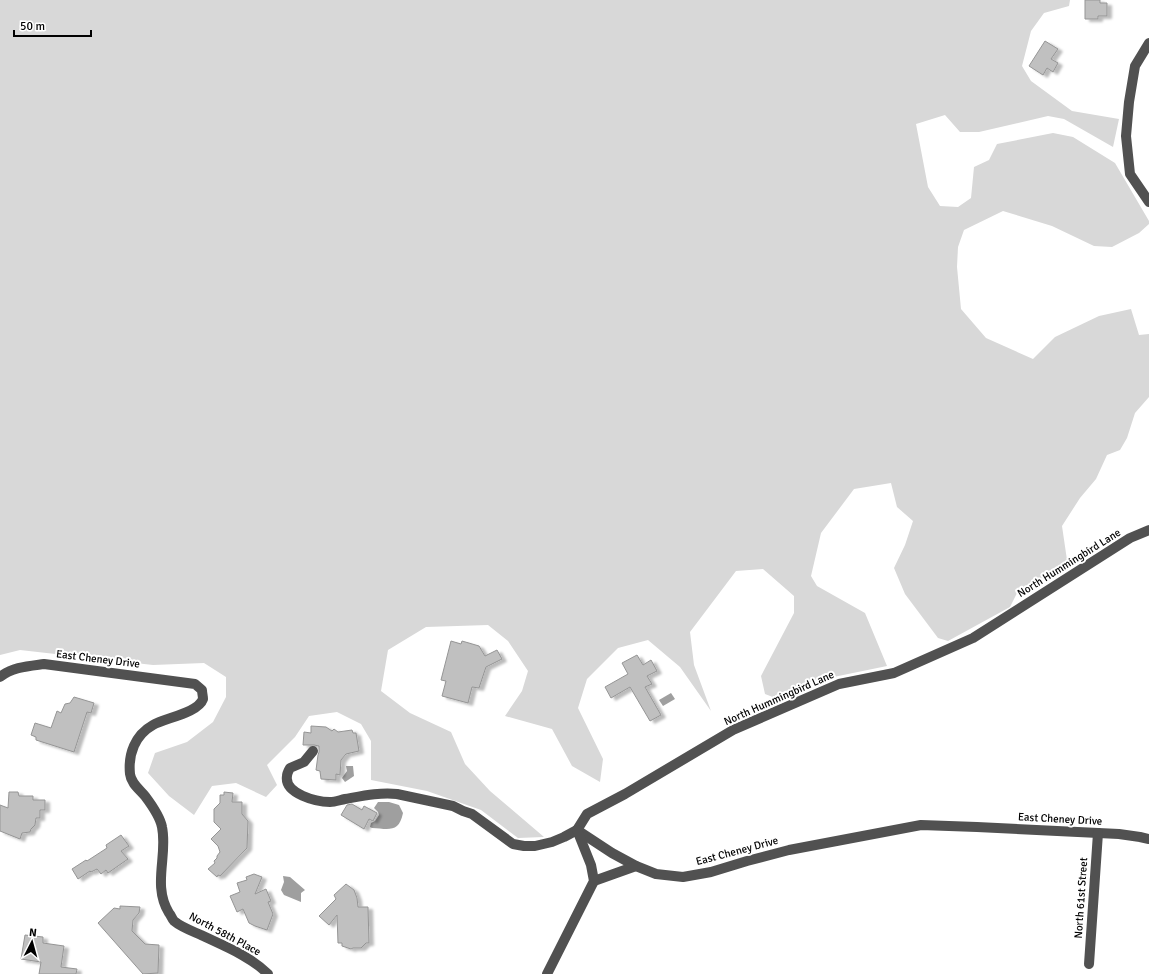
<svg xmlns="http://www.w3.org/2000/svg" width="1149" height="974" font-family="Signika,sans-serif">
<defs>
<filter id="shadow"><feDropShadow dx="4.5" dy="2.5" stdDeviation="1" flood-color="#0004"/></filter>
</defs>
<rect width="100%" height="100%" fill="#fff"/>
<polygon fill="#d8d8d8" points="0,0 1070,0 1069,6 1044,13 1031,31 1022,66 1031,81 1072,111 1119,119 1113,147 1064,119 1048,116 979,132 960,132 945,115 916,124 928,187 940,206 958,207 971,198 974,167 989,160 997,144 1053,133 1073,137 1115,163 1149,221 1149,224 1139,233 1112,247 1094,246 1052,226 1003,211 964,230 958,247 957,267 961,309 986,338 1033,359 1055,337 1099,316 1131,309 1139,335 1149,334 1149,397 1135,413 1127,438 1120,450 1107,455 1096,479 1080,498 1062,526 1067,560 1050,575 1018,591 1010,607 948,641 938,638 905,594 894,568 905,545 913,521 897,507 891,483 854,489 821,533 811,576 817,586 865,613 887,666 814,681 778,699 765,694 761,676 794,613 794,596 763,569 736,571 690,632 694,665 711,711 680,667 648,640 618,648 587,679 578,708 603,759 600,782 572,766 552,729 505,716 522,691 528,671 508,641 488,625 426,627 388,650 381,691 410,713 451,732 465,764 490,791 544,837 518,838 481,810 427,791 371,780 371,741 361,724 337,712 309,716 295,737 267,765 277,785 266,797 236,783 212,786 194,815 169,796 148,773 155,753 187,742 213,722 226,697 226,677 204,663 153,665 20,650 0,655"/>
<g fill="#9f9f9f">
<polygon points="671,693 675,699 663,706 659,700"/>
<polygon points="346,766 353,766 354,776 345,782 342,778 347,771"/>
<path d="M378,802H389L399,805L403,813C399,833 389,829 372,828L370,827L371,823L375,821L379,815L378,812L374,808Z"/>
<polygon points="283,876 290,877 305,890 301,893 301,902 284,895 281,890 284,882"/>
</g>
<g fill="#c0c0c0" stroke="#959595" filter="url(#shadow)">
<polygon points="1085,0 1100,0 1100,3 1107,3 1107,16 1098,16 1098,19 1085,19"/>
<polygon points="1045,41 1058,49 1051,59 1058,63 1053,72 1047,68 1043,75 1029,66"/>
<polygon points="451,641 461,644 462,641 479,646 485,656 497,650 502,659 486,667 479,688 472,687 468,703 442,696 446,681 441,680"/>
<polygon points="637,655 643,665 651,660 657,671 647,676 652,684 645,687 661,715 650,721 630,687 611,698 605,687 628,674 622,663"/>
<polygon points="74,697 94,703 91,713 87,712 74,752 36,740 36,737 31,735 35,723 51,728 57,711 61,713 65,704 70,703"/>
<polygon points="311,726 326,727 332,731 334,729 338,732 352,730 353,733 356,733 359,751 346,754 341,760 340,775 336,774 336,780 321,779 320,771 316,770 318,755 319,752 319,746 314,745 303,745 304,732 311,733"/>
<polygon points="9,792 18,792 19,796 33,796 33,800 45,800 45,810 40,810 40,818 36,818 35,825 31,829 30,832 22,833 20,839 0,831 0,805 8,808"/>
<polygon points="224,792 233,793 232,802 242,802 242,814 248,821 247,848 220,876 218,875 217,877 208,869 215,863 214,861 217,858 217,856 220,852 218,846 211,839 221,829 214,822 214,809 220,803 220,795 224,795"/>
<polygon points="352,804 362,810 364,806 377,813 373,821 369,819 364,829 341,815 347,805"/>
<polygon points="121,835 129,846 121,851 128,859 108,873 106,870 101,874 97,869 91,872 90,871 78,879 72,869 86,860 87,861 107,848 106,845"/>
<polygon points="254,874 262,877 255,894 266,889 271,901 268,902 273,914 267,930 255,926 249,923 243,909 237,912 230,896 240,892 237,883 247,880 246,877"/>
<polygon points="346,884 354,890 357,898 358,907 368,907 369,943 366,943 361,948 353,948 351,949 342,946 342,943 338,943 337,915 329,925 319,916 336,899 334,895"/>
<polygon points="120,906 140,907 139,913 133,920 132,931 145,944 159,945 158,973 143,974 98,923 114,908 120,909"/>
<polygon points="25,935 43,937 43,943 64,946 61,967 77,969 76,974 39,974 41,962 21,959"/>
</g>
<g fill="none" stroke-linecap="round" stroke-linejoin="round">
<g stroke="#515151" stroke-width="10">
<polyline points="1149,43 1135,66 1129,102 1126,136 1130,174 1149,202"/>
<path d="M0,677C12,667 29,666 44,664L195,684L202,690C202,693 203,696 203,699C198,713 165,718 153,725C135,735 128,754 130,774C131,783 139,789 145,796C151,804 160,816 162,827C168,856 152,885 169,913C171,915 172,919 174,921C181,927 192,931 201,935C224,946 250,956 268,974"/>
<path d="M313,751L304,762L290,768C289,770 287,773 287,776C284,794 317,802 330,802C335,802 340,800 345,799C362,796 380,792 397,794L453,806L463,811L472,814L513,844L524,846H535L552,842L564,837L577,830L587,814L625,794L733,730L839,684L894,673L973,638L1130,538L1149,530"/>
<polyline points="577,830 612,853 636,866 656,874 683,877 711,872 747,861 789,850 921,825 977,827 1119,834 1140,837 1149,839"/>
<polyline points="594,881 636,866"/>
<polyline points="1089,964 1098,833"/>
<polyline points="547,974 594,881 591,865 577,830"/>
</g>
</g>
<g text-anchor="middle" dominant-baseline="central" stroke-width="4" stroke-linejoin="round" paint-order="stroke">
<g font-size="11" fill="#000" stroke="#fff">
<text transform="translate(1069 563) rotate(-32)">North Hummingbird Lane</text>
<text transform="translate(98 659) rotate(7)">East Cheney Drive</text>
<text transform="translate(779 698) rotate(-24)">North Hummingbird Lane</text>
<text transform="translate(1060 819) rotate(3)">East Cheney Drive</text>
<text transform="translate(737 851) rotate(-15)">East Cheney Drive</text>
<text transform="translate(1081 898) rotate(-86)">North 61st Street</text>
<text transform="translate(225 934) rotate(28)">North 58th Place</text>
</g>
</g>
<g transform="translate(32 942) rotate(6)" stroke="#ffffff" stroke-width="3" paint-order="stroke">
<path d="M0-3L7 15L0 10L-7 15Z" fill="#000000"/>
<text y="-6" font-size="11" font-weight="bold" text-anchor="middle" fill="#000000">N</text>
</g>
<path d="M14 30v6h77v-6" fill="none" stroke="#000000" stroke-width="2"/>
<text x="20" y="30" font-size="12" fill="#000000" stroke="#ffffff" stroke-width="3" paint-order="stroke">50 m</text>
</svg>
